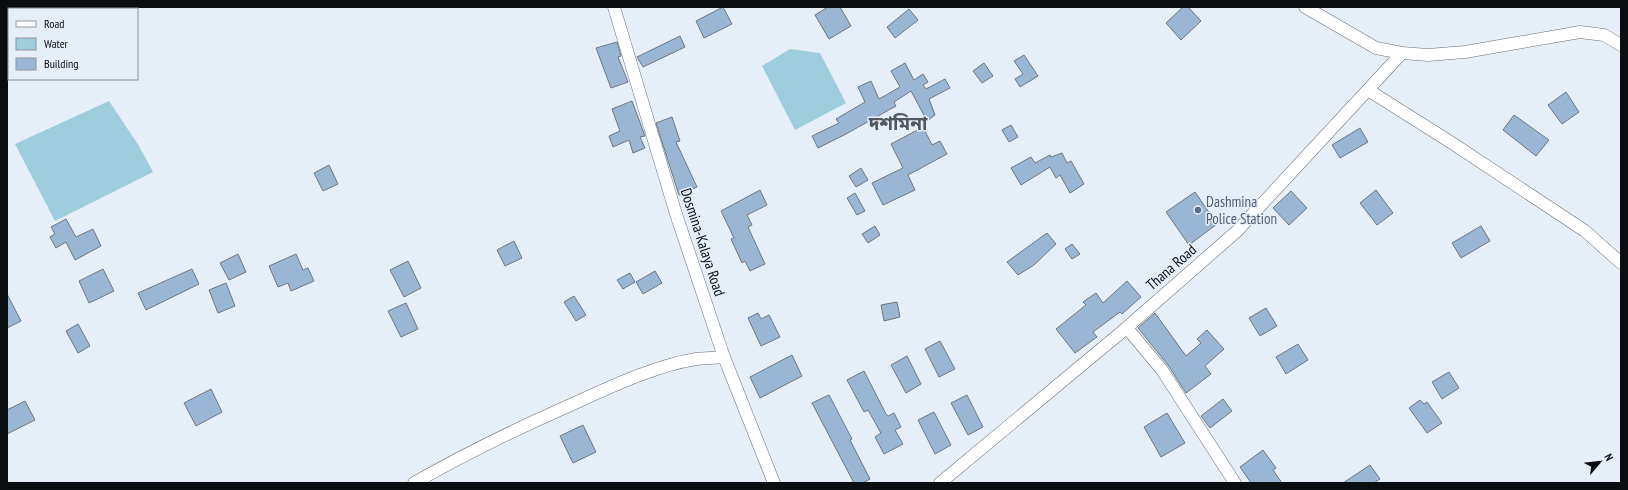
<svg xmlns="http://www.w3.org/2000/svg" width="1628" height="490" font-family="'PT Sans Narrow','Noto Sans Bengali',sans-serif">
<rect width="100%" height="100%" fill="#e6eef7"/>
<g fill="#9ecede">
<polygon points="790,49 820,53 846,103 795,130 762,66"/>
<polygon points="109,101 139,146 153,172 55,221 15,144"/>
</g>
<g fill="#99b6d5" stroke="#6f777f">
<polygon points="723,7 732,24 704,38 696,21"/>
<polygon points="828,7 840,7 851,26 829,39 815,15"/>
<polygon points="1183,7 1188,7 1201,21 1181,40 1166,23"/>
<polygon points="909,9 918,20 895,38 887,27"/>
<polygon points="680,36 685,47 643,67 637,57"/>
<polygon points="617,42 621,56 618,57 628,82 611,88 596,48"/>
<polygon points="1024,55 1038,76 1020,87 1015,79 1023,74 1014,61"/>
<polygon points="905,63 914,80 923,74 928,82 923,85 926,89 945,79 950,88 929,99 935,115 927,121 911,91 894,102 896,106 846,134 818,148 812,136 839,123 836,119 865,102 858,87 871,81 879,99 900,87 891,71"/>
<polygon points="984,63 993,76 982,83 973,71"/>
<polygon points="1566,92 1579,112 1562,124 1548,105"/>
<polygon points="632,101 645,136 640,137 645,148 633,153 629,140 613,147 609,136 620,131 612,109"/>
<polygon points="1514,115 1549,140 1536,156 1503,130"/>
<polygon points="672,117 680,141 676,142 697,187 679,195 656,123"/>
<polygon points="1011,125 1018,137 1009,142 1002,130"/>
<polygon points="923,127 932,145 940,141 947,154 908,175 915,190 883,205 872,183 903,168 891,144"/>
<polygon points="1360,128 1368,142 1340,158 1332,145"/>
<polygon points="1062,153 1067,163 1071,161 1084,184 1070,193 1060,175 1056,178 1050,167 1021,185 1011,168 1031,157 1035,163 1050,155 1051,157"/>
<polygon points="329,165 338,184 323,191 314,173"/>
<polygon points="861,168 868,180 856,187 849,176"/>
<polygon points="760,190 767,205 747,215 752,225 748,227 765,264 750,271 745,261 742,263 731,239 734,238 721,211"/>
<polygon points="1376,190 1393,213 1377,225 1360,203"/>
<polygon points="1291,191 1307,208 1289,225 1273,208"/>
<polygon points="1195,192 1217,224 1189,245 1166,212"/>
<polygon points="855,193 865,211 857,215 847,198"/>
<polygon points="66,219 76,237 93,229 101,246 75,260 66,242 56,248 50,237 55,234 51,227"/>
<polygon points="875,226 880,235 868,243 862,234"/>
<polygon points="1481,226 1490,241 1461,258 1452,243"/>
<polygon points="1047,233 1056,244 1034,265 1018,275 1007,262"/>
<polygon points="514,241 522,258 505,266 497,250"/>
<polygon points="1072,244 1080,254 1072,259 1065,249"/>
<polygon points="238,254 246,272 229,280 220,263"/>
<polygon points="296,254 303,270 308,268 314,281 291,291 288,283 278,287 269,266"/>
<polygon points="408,261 421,288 404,297 390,270"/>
<polygon points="103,269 114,291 89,303 79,281"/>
<polygon points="192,269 199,284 146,310 138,293"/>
<polygon points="655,271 662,283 643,294 636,282"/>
<polygon points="630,273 635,282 623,289 617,280"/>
<polygon points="1127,281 1141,297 1122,314 1120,312 1093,332 1097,337 1075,353 1056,329 1086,305 1083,302 1096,293 1103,303"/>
<polygon points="226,283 235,306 218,313 209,290"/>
<polygon points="7,294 21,321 7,328"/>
<polygon points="574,296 586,315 576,321 564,302"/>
<polygon points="897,302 900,317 884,321 881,305"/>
<polygon points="406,303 418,329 401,337 388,311"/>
<polygon points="1266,308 1277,326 1260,336 1249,318"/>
<polygon points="758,313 761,319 769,315 780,337 761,346 748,318"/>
<polygon points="1155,313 1186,356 1201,343 1197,339 1207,330 1224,349 1205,366 1211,374 1186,393 1168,365 1138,328"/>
<polygon points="78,324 90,346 78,353 66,331"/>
<polygon points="940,341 955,369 939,377 925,349"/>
<polygon points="1298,344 1308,360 1286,374 1276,357"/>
<polygon points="792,355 802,376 760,398 750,377"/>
<polygon points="907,356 921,384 906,393 891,365"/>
<polygon points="864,371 886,414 888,416 894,413 901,427 895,430 903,444 884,454 875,437 881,433 868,410 864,412 847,380"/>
<polygon points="1449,372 1459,388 1442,399 1432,382"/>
<polygon points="211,389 222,412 196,426 184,403"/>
<polygon points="829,395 852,439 850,440 870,479 863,483 854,483 812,403"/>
<polygon points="967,395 983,427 968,435 951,403"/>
<polygon points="1223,399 1232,411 1210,428 1201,416"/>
<polygon points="1420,400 1424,404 1427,402 1442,423 1427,433 1409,408"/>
<polygon points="25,401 35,420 7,434 7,410"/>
<polygon points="934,412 951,445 935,454 918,420"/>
<polygon points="1167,413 1185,443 1161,457 1144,427"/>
<polygon points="583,425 596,452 573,463 560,436"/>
<polygon points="1263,450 1276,468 1273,470 1282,483 1251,483 1240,467"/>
<polygon points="1370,465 1380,479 1374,483 1343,483"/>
</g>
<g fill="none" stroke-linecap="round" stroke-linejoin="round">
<defs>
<g id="minor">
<polyline points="614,7 676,214 724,357 774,483"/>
<polyline points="1305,7 1376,48 1402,53 1428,55 1465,52 1580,32 1604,35 1621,45"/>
<polyline points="1368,90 1452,143 1585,231 1621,263"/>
<polyline points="1127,328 1162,370 1235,483"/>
<path d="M414,483C463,455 514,430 566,407C606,389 653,366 696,359C705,358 715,358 724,357"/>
<polyline points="940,483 1124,330 1237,231 1402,53"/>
</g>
</defs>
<use href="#minor" stroke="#697078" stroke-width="13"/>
<use href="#minor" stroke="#fff" stroke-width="12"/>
</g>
<circle fill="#5c6f8a" stroke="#e6eef7" stroke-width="1.5" cx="1198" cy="210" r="4"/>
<g text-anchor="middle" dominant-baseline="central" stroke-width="3" stroke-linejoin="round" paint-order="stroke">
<g font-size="15" fill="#4e5e75" stroke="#e6eef7" text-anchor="start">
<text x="1206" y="201">Dashmina<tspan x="1206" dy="17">Police Station</tspan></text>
</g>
<g font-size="15" fill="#0b0e11" stroke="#e6eef7">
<text transform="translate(703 242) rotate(72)">Dosmina-Kalaya Road</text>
<text transform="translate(1171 267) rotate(-41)">Thana Road</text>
</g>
<g font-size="19" font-weight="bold" fill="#50575f" stroke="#e6eef7">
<text x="898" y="123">দশমিনা</text>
</g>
</g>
<rect width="1628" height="490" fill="none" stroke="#0b0e11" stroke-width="16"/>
<rect x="8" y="8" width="130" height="72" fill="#e6eef7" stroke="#8e949b"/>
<rect x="16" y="21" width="20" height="6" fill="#ffffff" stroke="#8e949b"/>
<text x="44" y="28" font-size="12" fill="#0b0e11">Road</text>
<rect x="16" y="38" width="20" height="12" fill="#9ecede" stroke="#8e949b"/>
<text x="44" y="48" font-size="12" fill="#0b0e11">Water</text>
<rect x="16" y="58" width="20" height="12" fill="#99b6d5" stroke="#8e949b"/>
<text x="44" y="68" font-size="12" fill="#0b0e11">Building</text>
<g transform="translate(1600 462) rotate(62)" stroke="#e6eef7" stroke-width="3" paint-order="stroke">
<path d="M0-3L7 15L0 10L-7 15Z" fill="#0b0e11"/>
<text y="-6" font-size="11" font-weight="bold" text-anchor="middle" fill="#0b0e11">N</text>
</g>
</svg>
